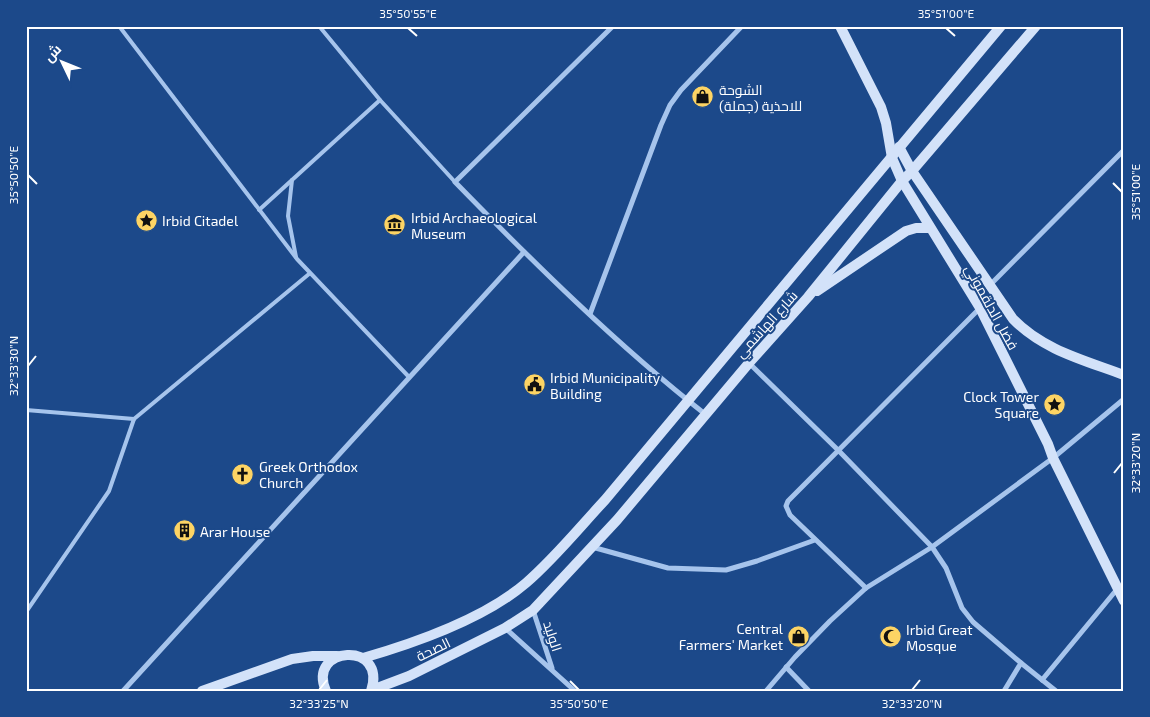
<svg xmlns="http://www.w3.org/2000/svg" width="1150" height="717" font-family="'Exo 2',Cairo,sans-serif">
<rect width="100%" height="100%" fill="#1c498a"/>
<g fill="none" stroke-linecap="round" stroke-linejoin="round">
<g stroke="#a6c4ec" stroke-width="4">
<polyline points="119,26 297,259 409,377"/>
<polyline points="319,26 380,100 455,182"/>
<polyline points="292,180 288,216 296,257"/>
<polyline points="259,210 380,100"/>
<polyline points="26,410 134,419"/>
<polyline points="26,612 109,491 134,419 309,274"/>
</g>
<g stroke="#a6c4ec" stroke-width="5">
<path d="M613,26L455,182C534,263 616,344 705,414"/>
<polyline points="990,285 1124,150"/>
<polyline points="590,314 661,125 670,105 681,90 742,26"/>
<polyline points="749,363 839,451 932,547 946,568 962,608 973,622 1021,663 1056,691"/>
<polyline points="592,547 668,568 726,570 757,561 815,540"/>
<polyline points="866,588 790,515 786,506 788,501 980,308"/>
<polyline points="533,610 552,668"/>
<polyline points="505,628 575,691"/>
<polyline points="786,667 809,691"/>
<polyline points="1042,680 1118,588"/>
<polyline points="123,691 524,252"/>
<polyline points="766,691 795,657 830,621 866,588 932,547 1053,458 1124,399"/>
<polyline points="1004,691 1021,663"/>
</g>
<g stroke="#d3e2f9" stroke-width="10">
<polyline points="840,26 881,107 886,123 892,158 902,181 980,308 1048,444 1053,458 1124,601"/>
<path d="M899,147L912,171L1013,319C1043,350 1084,360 1124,375"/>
<polyline points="817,291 906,231 916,228 930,228"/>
<path d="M363,658C415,643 484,619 526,583C554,559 579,528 605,500L1001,26"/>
<polyline points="372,690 409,676 505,628 533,610 617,520 749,363 808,297 902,181 912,171 1036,26"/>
<polyline points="202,691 292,659 313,656 337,656"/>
<path d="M326,691C306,646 388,640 371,691"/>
</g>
</g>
<path fill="none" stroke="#fff" stroke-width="2" d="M408,28L417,36M946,28L955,36M28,175L37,184M1113,183L1122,192M28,366L36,356M1114,473L1122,463M570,681L579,690M319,690L327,680M912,690L920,680"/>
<defs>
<symbol id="shop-disc" viewBox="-11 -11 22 22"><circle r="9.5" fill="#fdd464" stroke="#1c498a"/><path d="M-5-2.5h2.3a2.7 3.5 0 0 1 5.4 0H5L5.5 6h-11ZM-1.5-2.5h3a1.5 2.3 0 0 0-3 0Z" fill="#111"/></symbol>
<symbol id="sight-disc" viewBox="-11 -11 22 22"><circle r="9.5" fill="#fdd464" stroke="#1c498a"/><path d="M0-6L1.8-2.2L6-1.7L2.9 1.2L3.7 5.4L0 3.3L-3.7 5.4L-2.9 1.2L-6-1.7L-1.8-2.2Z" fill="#111"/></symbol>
<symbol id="museum-disc" viewBox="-11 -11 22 22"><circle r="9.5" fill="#fdd464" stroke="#1c498a"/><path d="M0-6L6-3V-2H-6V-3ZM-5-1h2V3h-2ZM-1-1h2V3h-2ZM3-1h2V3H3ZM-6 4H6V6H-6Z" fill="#111"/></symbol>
<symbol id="civic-disc" viewBox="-11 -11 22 22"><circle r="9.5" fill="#fdd464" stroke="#1c498a"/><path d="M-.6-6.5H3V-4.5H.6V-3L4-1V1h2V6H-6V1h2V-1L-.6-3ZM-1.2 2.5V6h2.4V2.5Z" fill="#111"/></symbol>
<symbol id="church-disc" viewBox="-11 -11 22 22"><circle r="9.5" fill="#fdd464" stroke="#1c498a"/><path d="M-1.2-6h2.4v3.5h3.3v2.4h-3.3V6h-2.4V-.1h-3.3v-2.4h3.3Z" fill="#111"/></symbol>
<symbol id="building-disc" viewBox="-11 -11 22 22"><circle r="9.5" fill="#fdd464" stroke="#1c498a"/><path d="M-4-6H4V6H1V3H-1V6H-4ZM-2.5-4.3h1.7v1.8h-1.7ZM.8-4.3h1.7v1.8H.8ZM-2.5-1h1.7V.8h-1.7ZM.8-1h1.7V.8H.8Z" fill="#111"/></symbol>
<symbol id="mosque-disc" viewBox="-11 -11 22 22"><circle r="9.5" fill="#fdd464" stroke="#1c498a"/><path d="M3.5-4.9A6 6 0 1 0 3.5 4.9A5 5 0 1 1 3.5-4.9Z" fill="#111"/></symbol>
</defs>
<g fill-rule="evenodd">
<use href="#shop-disc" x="690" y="84" width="25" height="25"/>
<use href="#sight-disc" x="134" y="208" width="25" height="25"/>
<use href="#museum-disc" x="382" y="212" width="25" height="25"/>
<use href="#civic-disc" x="522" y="372" width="25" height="25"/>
<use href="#sight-disc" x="1042" y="392" width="25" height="25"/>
<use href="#church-disc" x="230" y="462" width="25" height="25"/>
<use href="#building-disc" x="172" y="518" width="25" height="25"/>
<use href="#shop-disc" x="786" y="624" width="25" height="25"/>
<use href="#mosque-disc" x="878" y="624" width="25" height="25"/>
</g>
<g text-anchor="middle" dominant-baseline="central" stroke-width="4" stroke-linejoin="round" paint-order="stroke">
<g font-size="14" fill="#fff" stroke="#1c498a" text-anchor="start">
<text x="719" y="89">الشوحة<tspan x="719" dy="16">للاحذية (جملة)</tspan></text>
<text x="411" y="217">Irbid Archaeological<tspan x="411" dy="16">Museum</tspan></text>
<text x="162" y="220">Irbid Citadel</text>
<text x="550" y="377">Irbid Municipality<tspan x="550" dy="16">Building</tspan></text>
<text x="1039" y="396" text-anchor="end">Clock Tower<tspan x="1039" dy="16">Square</tspan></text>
<text x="259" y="466">Greek Orthodox<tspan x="259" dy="16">Church</tspan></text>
<text x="200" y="531">Arar House</text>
<text x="783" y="628" text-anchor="end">Central<tspan x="783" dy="16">Farmers' Market</tspan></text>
<text x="906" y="629">Irbid Great<tspan x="906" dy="16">Mosque</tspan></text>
</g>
<g font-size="14" fill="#fff" stroke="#1c498a">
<text transform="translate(992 307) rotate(61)">فضل الدلقموني</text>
<text transform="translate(766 324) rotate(-48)">شارع الهاشمي</text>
<text transform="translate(553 636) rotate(72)">الوليد</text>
<text transform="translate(433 649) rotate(-26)">الصحة</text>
</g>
</g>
<rect width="1150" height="717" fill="none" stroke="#1c498a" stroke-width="55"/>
<g transform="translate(62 62) rotate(313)" stroke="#1c498a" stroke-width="4" paint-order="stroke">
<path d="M0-4L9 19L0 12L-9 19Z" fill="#ffffff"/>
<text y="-8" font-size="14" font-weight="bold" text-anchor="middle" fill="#ffffff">ش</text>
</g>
<rect x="28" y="28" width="1094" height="662" fill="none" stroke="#fff" stroke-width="2"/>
<g font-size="12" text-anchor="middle" fill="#fff">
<text x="408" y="18">35°50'55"E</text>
<text x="946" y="18">35°51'00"E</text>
<text transform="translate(14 175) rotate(-90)" y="4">35°50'50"E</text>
<text transform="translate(1136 192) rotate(-90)" y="4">35°51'00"E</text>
<text transform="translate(14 366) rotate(-90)" y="4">32°33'30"N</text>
<text transform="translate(1136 463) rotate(-90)" y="4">32°33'20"N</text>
<text x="319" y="708">32°33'25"N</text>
<text x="579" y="708">35°50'50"E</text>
<text x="912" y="708">32°33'20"N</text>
</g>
</svg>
